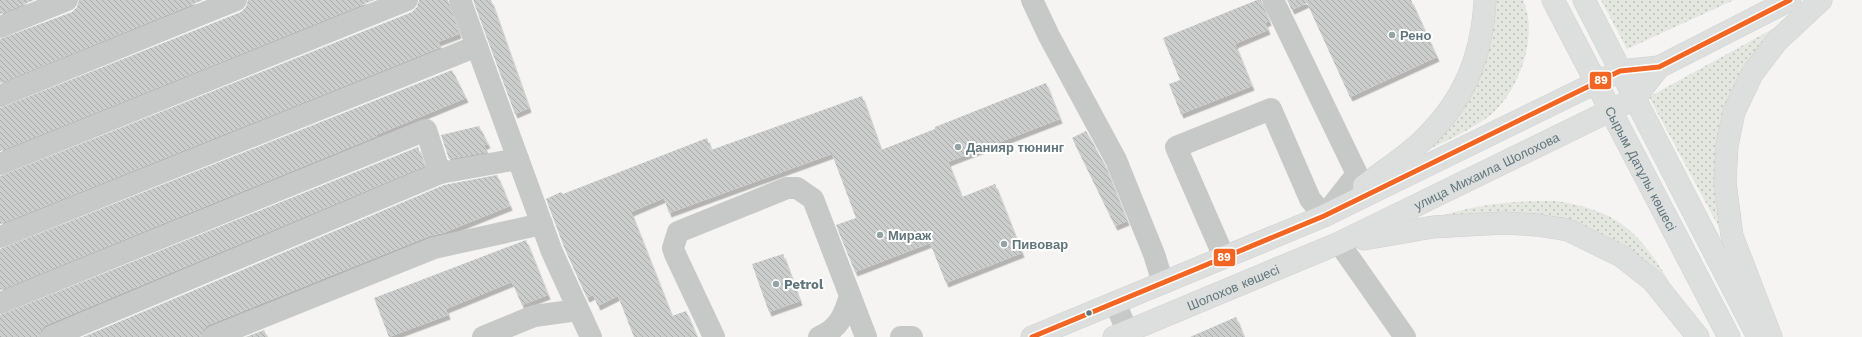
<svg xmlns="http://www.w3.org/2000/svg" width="1862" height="337" font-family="'Work Sans',sans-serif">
<defs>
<pattern id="grass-dots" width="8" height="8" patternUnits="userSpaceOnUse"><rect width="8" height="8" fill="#e4e6e0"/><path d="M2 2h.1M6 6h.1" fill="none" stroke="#bcbfbb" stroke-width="1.8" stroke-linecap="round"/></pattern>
<pattern id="building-back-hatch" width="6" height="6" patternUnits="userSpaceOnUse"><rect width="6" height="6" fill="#cbcccc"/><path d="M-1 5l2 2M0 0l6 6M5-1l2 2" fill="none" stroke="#a8aaab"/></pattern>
<filter id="shadow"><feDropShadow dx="2.5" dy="4.5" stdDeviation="0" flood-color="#0004"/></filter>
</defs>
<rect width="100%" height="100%" fill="#f5f4f3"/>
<g fill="url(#grass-dots)">
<path d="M1494,0H1523C1530,15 1530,32 1527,48C1523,70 1511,96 1494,112C1474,130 1436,145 1412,158L1437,137Z"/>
<polygon points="1601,0 1734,0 1627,49"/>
<polygon points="1792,18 1716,147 1714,182 1721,231 1649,97"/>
<path d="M1556,201C1618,211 1638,230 1670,283L1624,249L1441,216C1482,203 1513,201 1556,201Z"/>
</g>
<g fill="url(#building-back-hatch)" filter="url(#shadow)">
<polygon points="0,0 34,0 0,14"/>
<polygon points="79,0 203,0 0,83 0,39 72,12 77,7"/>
<polygon points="248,0 374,0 0,151 0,108 241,12 246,7"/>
<polygon points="419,0 448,0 459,34 438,42 441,47 0,224 0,176 412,12 417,7"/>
<polygon points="473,0 491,0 529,108 515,114"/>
<polygon points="1257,0 1261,0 1269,21 1265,23 1268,30 1235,44 1252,86 1181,114 1169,84 1180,80 1163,38"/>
<polygon points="1287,0 1411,0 1437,57 1350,97 1307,3 1292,10"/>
<polygon points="452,70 466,98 376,135 377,136 0,290 0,249"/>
<polygon points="1046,83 1060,119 948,162 962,197 995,184 1022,253 946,283 930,243 855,272 836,225 856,218 832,154 669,213 664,198 631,212 672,316 686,311 697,337 634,337 618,296 598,306 593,295 587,298 564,247 546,199 561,192 563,194 707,138 711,150 862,96 881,150 935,129 935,127"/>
<polygon points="479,126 488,144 484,145 487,152 449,159 441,135"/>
<polygon points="1086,131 1105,165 1127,221 1115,226 1072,138"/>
<polygon points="418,147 425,166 46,325 41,330 39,337 0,337 0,315"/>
<polygon points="497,175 510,206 443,233 429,236 208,325 203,330 201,337 83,337 444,185"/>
<polygon points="526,240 548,295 522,305 512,282 446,309 448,315 389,337 374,298"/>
<polygon points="783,254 800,301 769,312 752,264"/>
<polygon points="1236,317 1244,337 1190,337"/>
<polygon points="264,330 267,337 246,337"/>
</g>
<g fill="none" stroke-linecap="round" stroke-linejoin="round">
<defs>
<g id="major">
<polyline points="1620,71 1659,67 1790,0"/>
<polyline points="1634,99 1659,67"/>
<polyline points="1771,337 1732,236 1725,182 1727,146 1734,112 1752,74 1777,41 1821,0"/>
</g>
<g id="highway">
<path id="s1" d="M1553,0L1729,337"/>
<polyline points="1584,0 1758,337"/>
<path d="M1364,186C1383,171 1404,158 1422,141C1464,101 1482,57 1485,0"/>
<polyline points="1364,239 1433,227 1504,223 1537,225 1568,230 1621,256 1653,281 1698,337"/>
<polyline points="1032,337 1324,216 1620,71"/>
<path id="s2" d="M1114,337L1339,243L1634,99"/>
</g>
</defs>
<use href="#major" stroke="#d1d1d1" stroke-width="23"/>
<use href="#highway" stroke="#d0d1d1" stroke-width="23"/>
<g stroke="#c7c9c8" stroke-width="22">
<polyline points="460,0 552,252 591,337"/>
<polyline points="1032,0 1049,36 1116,160 1154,254 1163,283"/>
<polyline points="0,27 67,0"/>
<polyline points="0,96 236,0"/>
<polyline points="0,164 407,0"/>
<polyline points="0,237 477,46"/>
<polyline points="1339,243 1405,337"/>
<polyline points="1224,257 1176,147 1271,109 1310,199 1324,216 1357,174 1273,0"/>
<polyline points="0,303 426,130 440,173 518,159"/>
<polyline points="1115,303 1130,337"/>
<polyline points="51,337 440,173"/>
<polyline points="213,337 434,248 542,224"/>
<polyline points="483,337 534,316 578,310"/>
<polyline points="714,337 675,254 673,248 678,232 787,188 797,188 813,199 866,337"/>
<path d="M819,337C839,329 844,315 850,296"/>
<polyline points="901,337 912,337"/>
</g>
<use href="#major" stroke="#dddede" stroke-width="22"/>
<use href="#highway" stroke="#dddede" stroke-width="22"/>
<defs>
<polyline id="bus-1" points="1032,337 1324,216 1620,71 1659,67 1790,0"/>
</defs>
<use href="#bus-1" stroke="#fff" stroke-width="8"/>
<use href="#bus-1" stroke="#f26522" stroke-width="5"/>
</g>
<g fill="#95a2a6" stroke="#fff" stroke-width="1.5">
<circle cx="1392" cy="35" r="4"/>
<circle cx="958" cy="147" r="4"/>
<circle cx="880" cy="235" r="4"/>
<circle cx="1004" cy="244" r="4"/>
<circle cx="776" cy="284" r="4"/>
</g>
<circle fill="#61767c" stroke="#fff" stroke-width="1.5" cx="1089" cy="313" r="3.5"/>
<g text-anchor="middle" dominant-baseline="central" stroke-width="4" stroke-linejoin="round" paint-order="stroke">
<g font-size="13" font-weight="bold" fill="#61767c" stroke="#fff" text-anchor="start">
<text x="1400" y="35">Рено</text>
<text x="966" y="147">Данияр тюнинг</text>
<text x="888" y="235">Мираж</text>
<text x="1012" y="244">Пивовар</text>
<text x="784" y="284">Petrol</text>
</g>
<g font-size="13" fill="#61767c" stroke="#fff">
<text stroke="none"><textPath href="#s1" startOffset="190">Сырым Датұлы көшесі</textPath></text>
<text stroke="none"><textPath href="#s2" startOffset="408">улица Михаила Шолохова</textPath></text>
<text stroke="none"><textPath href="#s2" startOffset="129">Шолохов көшесі</textPath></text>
</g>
</g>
<g stroke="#fff" stroke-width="1.5">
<rect x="1589" y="71" width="23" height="19" rx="4" fill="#f26522"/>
<rect x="1213" y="248" width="23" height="19" rx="4" fill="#f26522"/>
</g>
<g font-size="11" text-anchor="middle" font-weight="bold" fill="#fff">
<text x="1601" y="84">89</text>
<text x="1224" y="261">89</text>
</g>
</svg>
